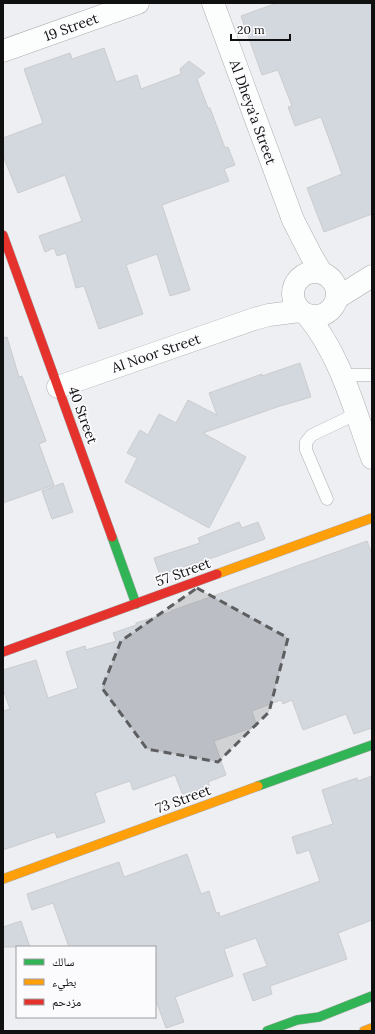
<svg xmlns="http://www.w3.org/2000/svg" width="375" height="1034" font-family="Lora,'Noto Naskh Arabic',serif">
<rect width="100%" height="100%" fill="#eeeff2"/>
<g fill="#d3d8df" stroke="#cbccce">
<polygon points="277,3 372,3 372,214 324,232 307,188 342,174 321,117 295,126 288,107 292,106 278,70 262,75 241,16"/>
<polygon points="104,48 116,82 137,75 141,89 181,74 180,69 189,61 205,73 197,79 208,108 210,108 225,148 228,147 235,165 224,169 229,181 162,205 190,290 170,296 157,254 126,265 143,314 99,329 84,286 76,288 66,253 57,256 54,248 45,252 39,236 82,221 65,175 18,193 3,156 3,138 43,123 24,69 70,53 72,59"/>
<polygon points="7,337 19,377 22,376 46,441 39,444 54,485 3,503 3,338"/>
<polygon points="300,363 311,397 280,406 203,433 246,457 209,528 125,482 137,458 127,453 140,430 148,435 159,414 176,423 188,400 217,415 209,393 262,374 262,376"/>
<polygon points="63,483 73,512 52,519 42,491"/>
<polygon points="239,522 242,528 258,522 265,539 198,563 198,562 160,575 154,558 200,543 198,538"/>
<polygon points="367,541 372,554 372,728 354,734 346,714 303,730 292,700 283,704 281,700 252,711 257,726 214,741 226,775 208,782 211,789 184,798 175,775 133,790 130,781 95,793 105,822 57,838 55,832 3,850 3,711 10,709 3,689 3,670 36,660 48,698 78,688 66,652 85,646 86,650 116,641 113,633 136,625 136,623 171,612 171,611"/>
<polygon points="372,776 372,920 338,933 347,959 270,986 272,994 253,1001 243,974 267,966 256,938 224,949 233,976 175,997 184,1022 166,1028 155,998 155,947 69,947 53,903 32,910 27,894 119,862 124,877 187,854 201,894 209,891 216,913 219,912 220,917 320,881 309,850 297,854 292,837 333,824 322,790 357,778 358,781"/>
<polygon points="21,921 30,947 3,947 3,927"/>
</g>
<g fill="none" stroke-linecap="round" stroke-linejoin="round">
<defs>
<g id="lane">
<polyline points="341,375 372,375"/>
<polyline points="327,499 306,450 306,442 312,435 356,414"/>
</g>
<g id="street">
<polyline points="213,3 293,220 311,255 321,272"/>
<polyline points="3,51 138,3"/>
<circle cx="315" cy="294" r="22"/>
<polyline points="337,298 372,276"/>
<path d="M307,315C341,356 354,409 372,458"/>
<polyline points="58,387 254,319 269,315 300,311"/>
</g>
<g id="fast">
<polyline points="112,537 136,604"/>
<polyline points="258,786 372,745"/>
<polyline points="267,1031 297,1020 319,1017 372,996"/>
</g>
<g id="slow">
<polyline points="217,574 372,518"/>
<polyline points="3,879 258,786"/>
<polyline points="364,1031 372,1028"/>
</g>
<g id="jam">
<polyline points="3,235 112,537"/>
<polyline points="3,652 217,574"/>
</g>
</defs>
<use href="#lane" stroke="#aeaeb0" stroke-width="13"/>
<use href="#street" stroke="#aeaeb0" stroke-width="23"/>
<use href="#fast" stroke="#aeaeb0" stroke-width="10"/>
<use href="#slow" stroke="#aeaeb0" stroke-width="10"/>
<use href="#jam" stroke="#aeaeb0" stroke-width="10"/>
<use href="#lane" stroke="#fcfdfd" stroke-width="12"/>
<use href="#street" stroke="#fcfdfd" stroke-width="22"/>
<use href="#fast" stroke="#30b455" stroke-width="9"/>
<use href="#slow" stroke="#ff9f0a" stroke-width="9"/>
<use href="#jam" stroke="#e5322d" stroke-width="9"/>
</g>
<path fill="#5e5e60" fill-opacity="0.2" stroke="#5e5e60" stroke-width="3" stroke-dasharray="8 5" stroke-linejoin="round" d="M197,588L288,638L269,712L218,762L147,749L102,688L121,641Z"/>
<g text-anchor="middle" dominant-baseline="central" stroke-width="3.5" stroke-linejoin="round" paint-order="stroke">
<g font-size="14" fill="#101011" stroke="#fbfbfe">
<text transform="translate(71 27) rotate(-20)">19 Street</text>
<text transform="translate(253 112) rotate(70)">Al Dheya'a Street</text>
<text transform="translate(156 353) rotate(-19)">Al Noor Street</text>
<text transform="translate(83 415) rotate(70)">40 Street</text>
<text transform="translate(183 572) rotate(-20)">57 Street</text>
<text transform="translate(183 799) rotate(-20)">73 Street</text>
</g>
</g>
<rect width="375" height="1034" fill="none" stroke="#101011" stroke-width="8"/>
<rect x="16" y="946" width="140" height="72" fill="#fbfbfe" stroke="#9d9d9f"/>
<rect x="24" y="959" width="20" height="6" fill="#30b455" stroke="#9d9d9f"/>
<text x="52" y="966" font-size="12" fill="#101011">سالك</text>
<rect x="24" y="979" width="20" height="6" fill="#ff9f0a" stroke="#9d9d9f"/>
<text x="52" y="986" font-size="12" fill="#101011">بطيء</text>
<rect x="24" y="999" width="20" height="6" fill="#e5322d" stroke="#9d9d9f"/>
<text x="52" y="1006" font-size="12" fill="#101011">مزدحم</text>
<path d="M231 34v6h59v-6" fill="none" stroke="#101011" stroke-width="2"/>
<text x="237" y="34" font-size="12" fill="#101011" stroke="#fbfbfe" stroke-width="3" paint-order="stroke">20 m</text>
</svg>
